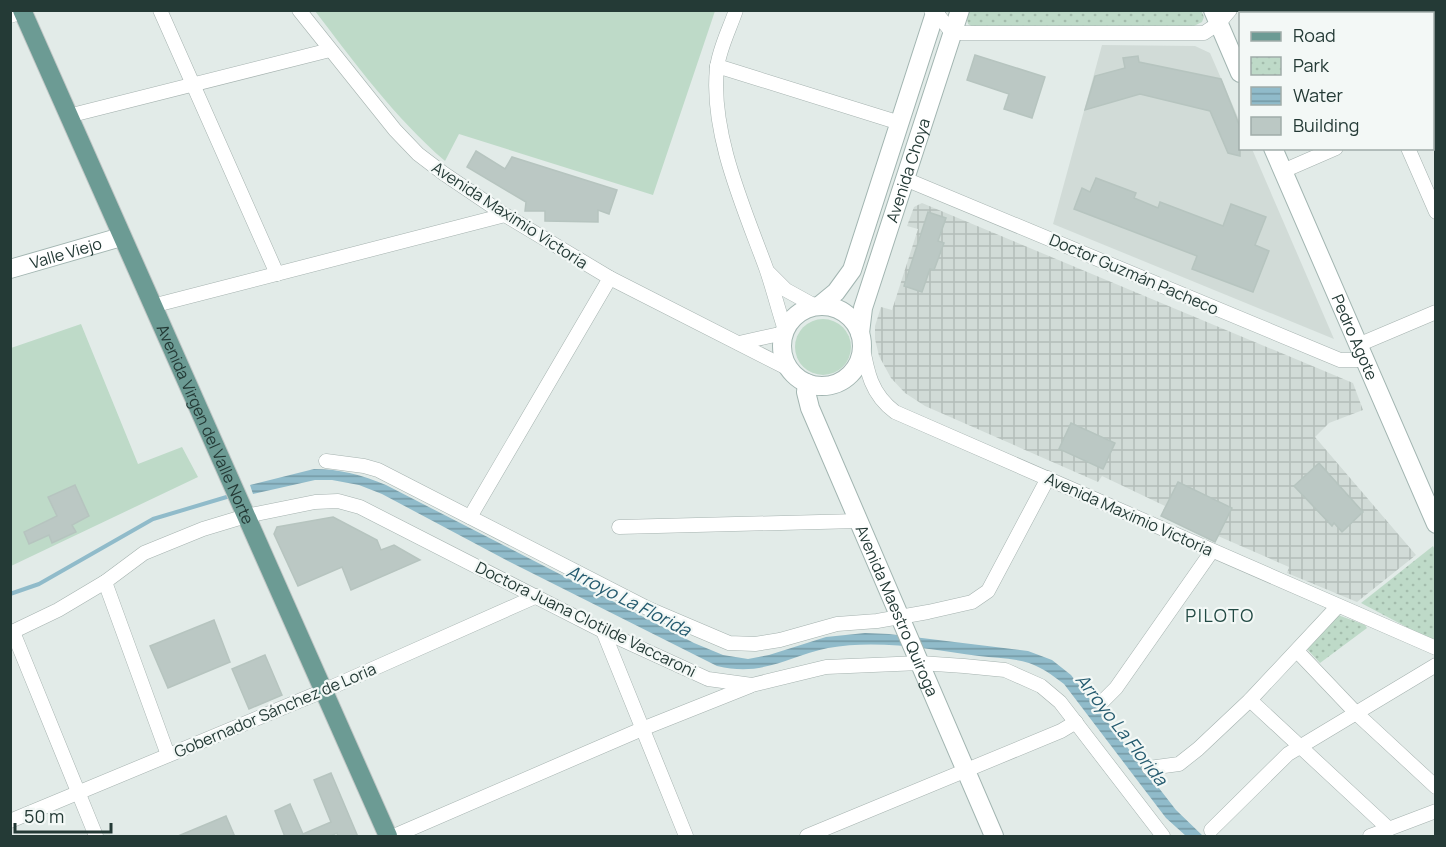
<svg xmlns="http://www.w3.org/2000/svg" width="1446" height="847" font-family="Manrope,sans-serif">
<defs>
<pattern id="industrial-grid" width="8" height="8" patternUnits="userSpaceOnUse" patternTransform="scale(1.5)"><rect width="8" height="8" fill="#d1dbd7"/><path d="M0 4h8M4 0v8" fill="none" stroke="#b3bdb9"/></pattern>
<pattern id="park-dots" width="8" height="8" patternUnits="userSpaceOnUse" patternTransform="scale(1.5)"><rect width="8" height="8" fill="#bedac8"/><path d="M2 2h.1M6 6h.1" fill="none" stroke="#a3bcac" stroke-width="1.8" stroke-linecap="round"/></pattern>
<pattern id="water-rules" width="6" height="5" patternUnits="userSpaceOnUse" patternTransform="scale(1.5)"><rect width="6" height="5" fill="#90bbca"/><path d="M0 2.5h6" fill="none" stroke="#7599a5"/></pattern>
</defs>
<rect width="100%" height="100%" fill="#e2ebe8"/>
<polygon fill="#d1dbd7" points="1102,45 1195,46 1210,53 1240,122 1240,148 1252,149 1334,339 1053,224"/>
<polygon fill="url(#industrial-grid)" points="922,203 1353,383 1363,410 1329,423 1315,437 1416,555 1357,602 1287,573 1289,567 1218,536 1215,542 1161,516 1165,506 1102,476 1098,482 925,406 905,393 891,378 879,356 875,339 875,326 881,307 892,310 918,229 907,226 914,207"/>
<g fill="#bedac8">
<path d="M315,11H715L653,195L459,134L445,161C394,117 355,63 315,11Z"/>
<circle cx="823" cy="347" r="28"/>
<polygon points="81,324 138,464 182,447 198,477 11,566 11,348"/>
</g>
<g fill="url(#park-dots)">
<polygon points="967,10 1201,10 1204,17 1202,22 1194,26 973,27 968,24 966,16"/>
<polygon points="1433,546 1436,552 1435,642 1361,603"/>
<polygon points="1338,615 1365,625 1367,628 1320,663 1307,649"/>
</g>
<path fill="url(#water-rules)" d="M314,469C340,469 362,475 386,485L694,643L723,655L748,659L769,655L826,637L865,633L889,634L1028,651L1052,660L1071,675L1176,810L1203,836H1186L1166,818L1064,684C1052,675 1043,668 1029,663C1013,658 995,658 979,656C930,649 878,639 828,648C786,657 763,677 717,666L508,561L382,494L359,485L332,480H315L253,494L250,485Z"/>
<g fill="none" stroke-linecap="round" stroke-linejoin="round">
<polyline stroke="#90bbca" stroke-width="4" points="10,594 39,584 153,519 230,496"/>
</g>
<g fill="#bbc8c4" stroke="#b6c4bf" stroke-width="1.5">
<polygon points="975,55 1045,77 1032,118 1004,109 1009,94 967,80"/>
<polygon points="1138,56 1139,62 1221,79 1240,127 1240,156 1228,153 1210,111 1140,94 1085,110 1095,76 1125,68 1123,58"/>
<polygon points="476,151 505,169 512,157 617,190 609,214 598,210 598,222 545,221 545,211 525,211 526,202 467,167"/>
<polygon points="1096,178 1136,193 1134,198 1158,208 1160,202 1223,226 1231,204 1266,217 1255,245 1269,251 1253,292 1192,269 1197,256 1074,209 1082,188 1090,192"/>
<polygon points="928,212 946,218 938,241 944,243 934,270 930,269 922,292 904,286"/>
<polygon points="1071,423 1115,443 1103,469 1059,449"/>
<polygon points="1319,463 1363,512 1342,532 1334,523 1332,526 1294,486"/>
<polygon points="1178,482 1232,508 1215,542 1161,516"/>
<polygon points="75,485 89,516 72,525 76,532 52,543 49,535 29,544 24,532 57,516 48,497"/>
<polygon points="333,517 377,540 381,550 394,545 420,560 351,590 342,567 298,586 274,534 277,527"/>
<polygon points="214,620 230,662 168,688 150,646"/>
<polygon points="265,655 282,695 249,709 232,669"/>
<polygon points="331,773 358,837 338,837 337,833 328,837 285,837 275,811 290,804 303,834 331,822 314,780"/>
<polygon points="226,816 235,837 178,837 178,836"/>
</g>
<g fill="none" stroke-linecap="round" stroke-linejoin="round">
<defs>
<g id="street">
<polyline points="160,10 277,274"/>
<polyline points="299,10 395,130 418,154 443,173 505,215 610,278 789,369"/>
<path d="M736,10C730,28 719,49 717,68C710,133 744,208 766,268C773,288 778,309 785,330"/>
<polyline points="931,10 936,12 952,33 1204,33 1219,23 1230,10"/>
<polyline points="1349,10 1350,14"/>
<polyline points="10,16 22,12"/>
<polyline points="717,66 900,123"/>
<polyline points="1432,107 1436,106"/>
<polyline points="68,116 330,50"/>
<polyline points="1408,148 1436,212"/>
<polyline points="1283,171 1336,148"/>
<polyline points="905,179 1340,360 1365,360"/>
<polyline points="769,273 786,290 815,306"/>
<polyline points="152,306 505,215"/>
<polyline points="739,343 784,333"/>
<path d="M862,343C867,372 871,394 895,412L1436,648"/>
<polyline points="1358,345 1436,312"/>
<polyline points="326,461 364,466 378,470 649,609 729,643 755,644 780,640 837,624 877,621 928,612 972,602 988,591 1048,478"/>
<polyline points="470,517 610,278"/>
<polyline points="619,527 858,521"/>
<polyline points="105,582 168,755"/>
<polyline points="603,631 686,836"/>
<polyline points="13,632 96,836"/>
<polyline points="10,633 58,610 105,582 144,553 203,529 246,516 315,502 338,501 360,507 603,631 708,679 752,685 826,667 920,663 964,666 1005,670 1041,686 1060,702 1163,836"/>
<polyline points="1297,651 1356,713 1436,787"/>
<polyline points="1250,700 1389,829"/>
<polyline points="1102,702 1116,688 1212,551"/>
<polyline points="1149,768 1179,764 1198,749 1250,700 1338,606"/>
<polyline points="10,821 323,691 537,596"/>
<polyline points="1211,830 1288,754 1436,665"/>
<polyline points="394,836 642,729 750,686"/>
<polyline points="807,836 1061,731 1076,722"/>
<polyline points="1370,836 1436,811"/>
</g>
<g id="secondary">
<polyline points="1213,10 1240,73"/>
<path id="s1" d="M1273,148L1436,524"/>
<path id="s2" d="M10,269L121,237"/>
<polyline points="819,306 836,292 852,270 936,10"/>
<circle cx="822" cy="346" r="40"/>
<path id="s3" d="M860,333L863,308L960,10"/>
<path id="s4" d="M807,383L806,392L810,408L994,836"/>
</g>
<g id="primary">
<path id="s5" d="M22,10L388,836"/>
</g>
</defs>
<use href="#street" stroke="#a5b2af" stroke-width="15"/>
<use href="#secondary" stroke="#a2b5b1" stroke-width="20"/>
<use href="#primary" stroke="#c2c8c7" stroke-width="20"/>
<use href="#street" stroke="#fff" stroke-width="14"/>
<use href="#secondary" stroke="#fff" stroke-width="18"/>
<use href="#primary" stroke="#6c9b94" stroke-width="18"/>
</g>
<g text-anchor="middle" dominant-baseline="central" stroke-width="4.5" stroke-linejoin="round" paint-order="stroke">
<g font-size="16" fill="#243a36" stroke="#f3f8f6">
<text stroke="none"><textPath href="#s3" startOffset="170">Avenida Choya</textPath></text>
<text transform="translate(510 215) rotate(33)">Avenida Maximio Victoria</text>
<text stroke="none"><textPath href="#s2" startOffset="58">Valle Viejo</textPath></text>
<text transform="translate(1134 274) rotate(23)">Doctor Guzmán Pacheco</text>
<text stroke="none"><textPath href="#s1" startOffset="206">Pedro Agote</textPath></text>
<text stroke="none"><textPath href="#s5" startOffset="453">Avenida Virgen del Valle Norte</textPath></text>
<text transform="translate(1129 514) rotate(24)">Avenida Maximio Victoria</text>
<text stroke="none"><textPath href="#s4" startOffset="246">Avenida Maestro Quiroga</textPath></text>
<text transform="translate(586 619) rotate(26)">Doctora Juana Clotilde Vaccaroni</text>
<text transform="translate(275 710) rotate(-23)">Gobernador Sánchez de Loria</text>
</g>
<g font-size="18" font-style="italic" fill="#255b6f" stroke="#f3f8f6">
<text transform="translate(629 600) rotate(27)">Arroyo La Florida</text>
<text transform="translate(1122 729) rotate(52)">Arroyo La Florida</text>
</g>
<g font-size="18" letter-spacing="1.5" fill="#224a44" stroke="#f3f8f6">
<text x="1220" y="615">PILOTO</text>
</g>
</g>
<rect width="1446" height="847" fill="none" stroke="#243a36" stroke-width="24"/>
<rect x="1239" y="12" width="195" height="138" fill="#f3f8f6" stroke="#a0aca9" stroke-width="1.5"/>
<rect x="1251" y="32" width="30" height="9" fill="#6c9b94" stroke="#a0aca9" stroke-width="1.5"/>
<text x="1293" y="42" font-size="18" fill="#243a36">Road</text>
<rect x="1251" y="57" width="30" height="18" fill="url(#park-dots)" stroke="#a0aca9" stroke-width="1.5"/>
<text x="1293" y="72" font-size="18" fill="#243a36">Park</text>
<rect x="1251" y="87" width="30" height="18" fill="url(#water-rules)" stroke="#a0aca9" stroke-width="1.5"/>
<text x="1293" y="102" font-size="18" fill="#243a36">Water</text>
<rect x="1251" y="117" width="30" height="18" fill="#bbc8c4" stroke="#a0aca9" stroke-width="1.5"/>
<text x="1293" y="132" font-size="18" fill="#243a36">Building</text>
<path d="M15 823v9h96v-9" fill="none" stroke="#243a36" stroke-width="3"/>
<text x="24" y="823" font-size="18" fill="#243a36" stroke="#f3f8f6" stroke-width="4.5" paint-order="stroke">50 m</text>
</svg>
